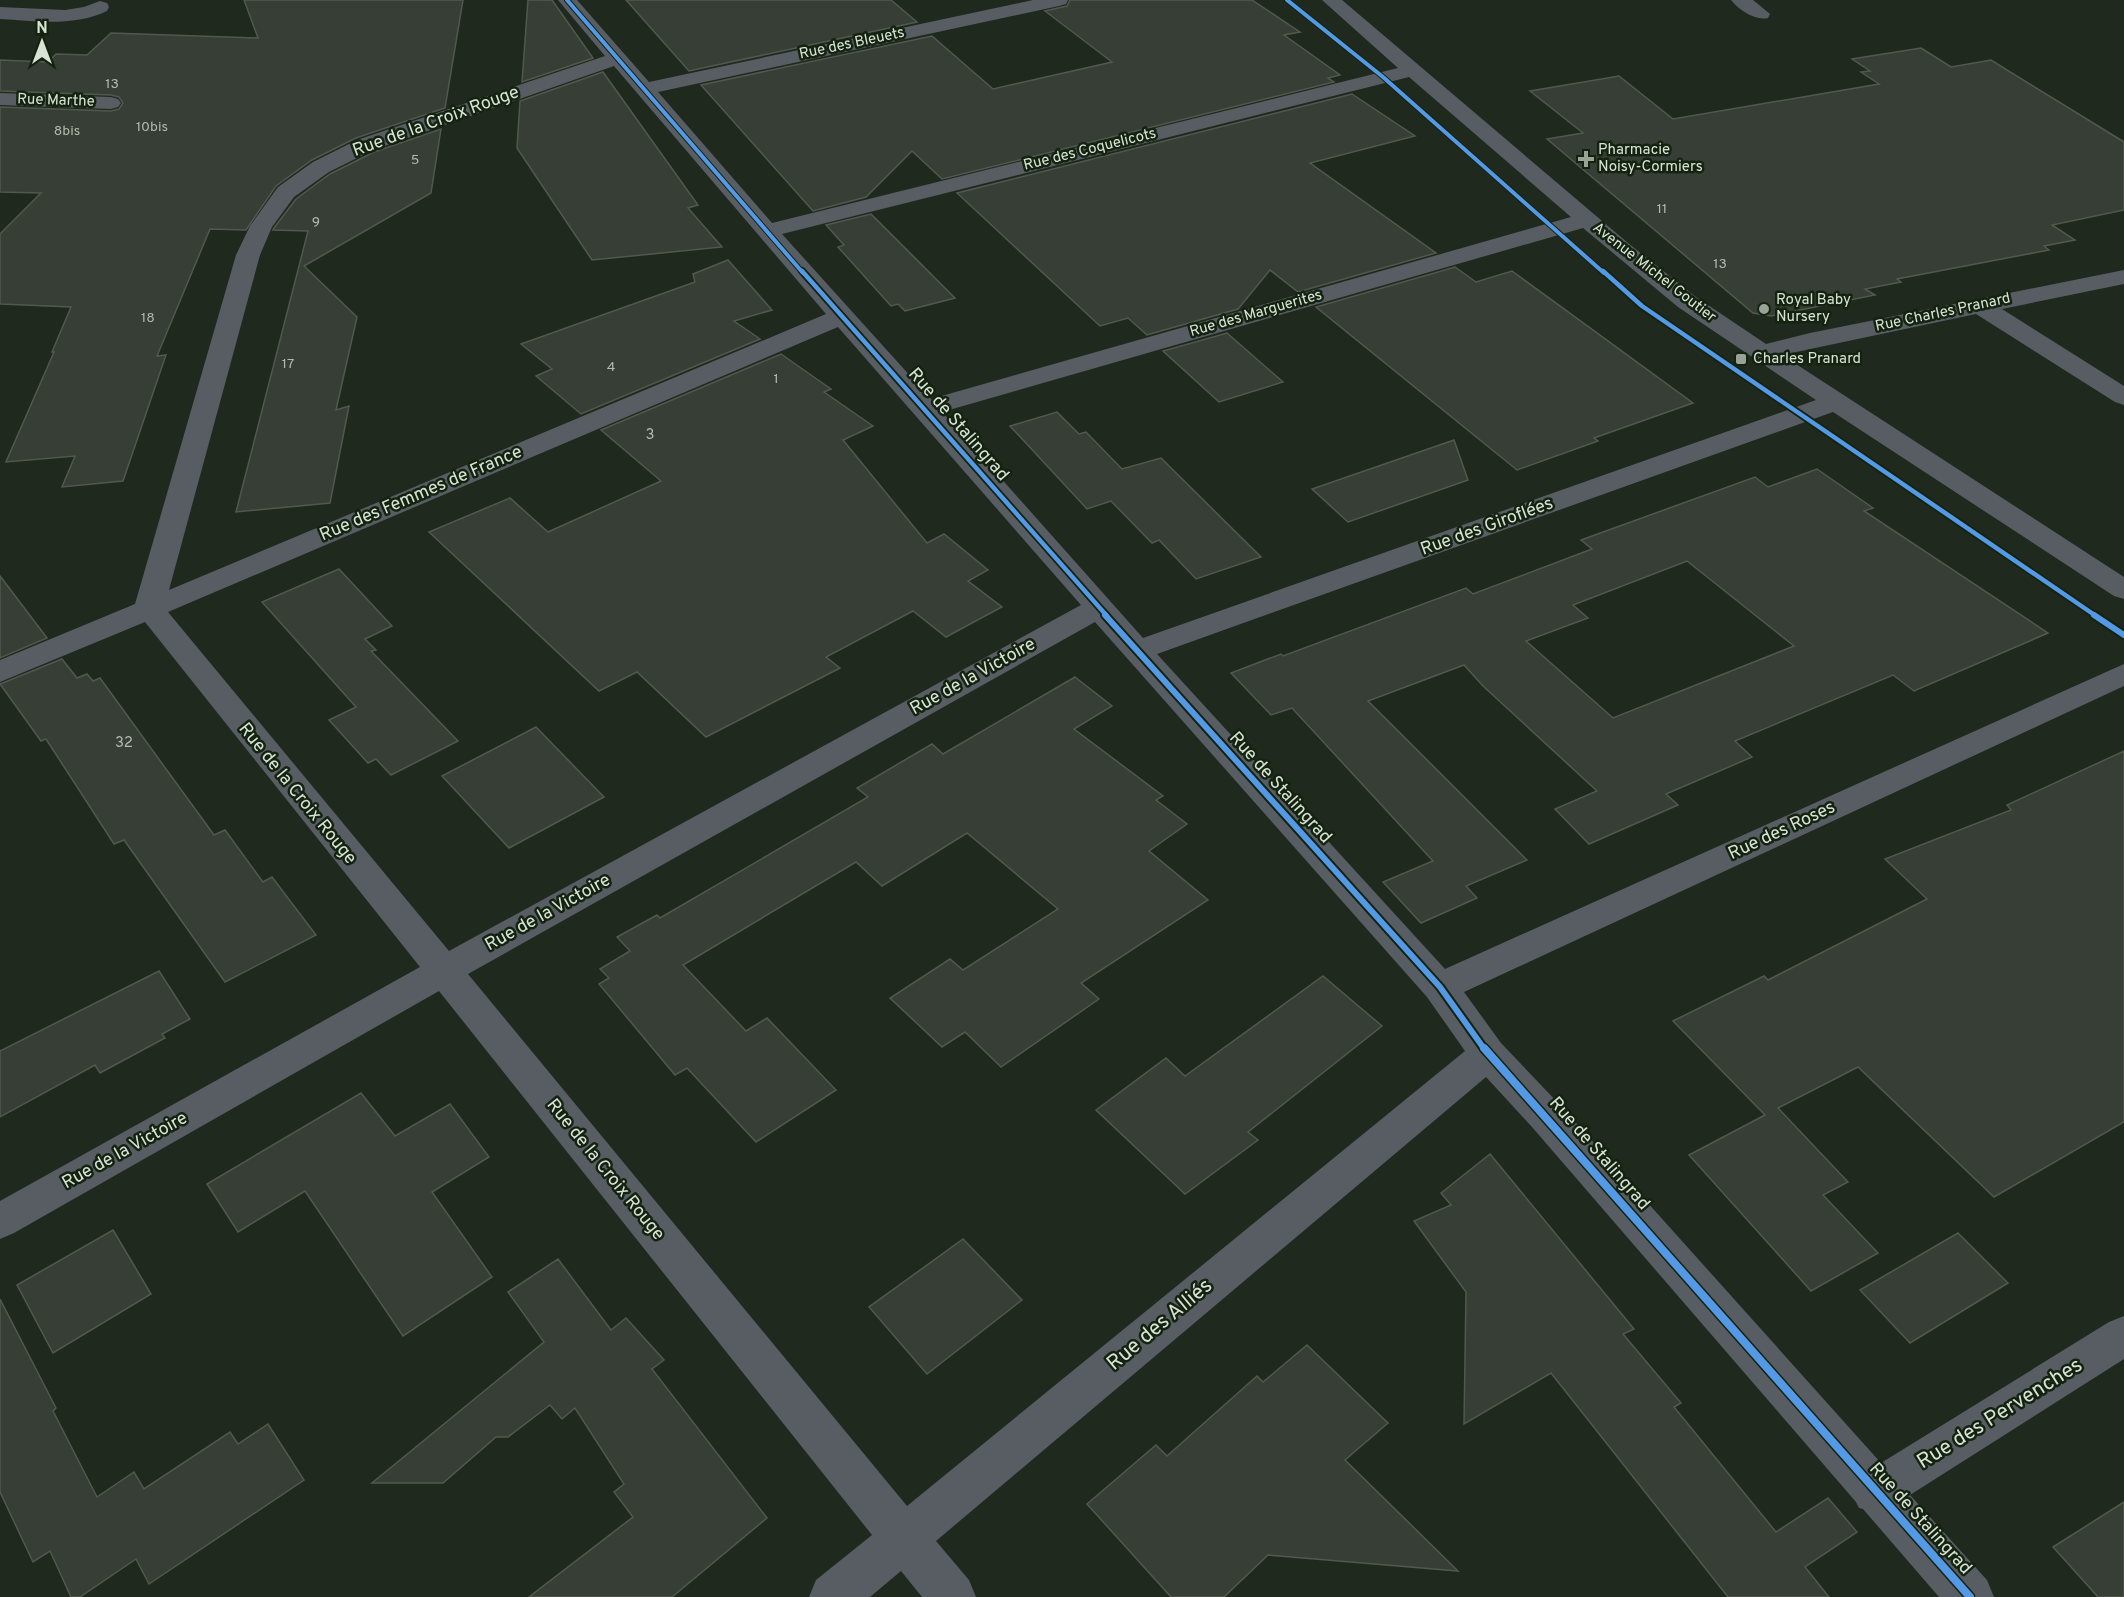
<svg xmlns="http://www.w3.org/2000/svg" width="2124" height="1597" font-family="Overpass,sans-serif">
<rect width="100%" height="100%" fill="#20291e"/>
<g fill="#373e35" stroke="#51594f" stroke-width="1.5" fill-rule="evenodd">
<polygon points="244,0 463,0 445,108 356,138 312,160 276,186 246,230 210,229 157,356 166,355 123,481 62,487 75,456 6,462 54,352 52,352 71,307 0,304 0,234 41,193 0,192 0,107 111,111 119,109 123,103 119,97 111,95 0,91 0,60 48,62 56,54 87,55 111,33 258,38"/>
<polygon points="528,0 552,0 593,58 522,82"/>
<polygon points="626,0 891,0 917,22 689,71"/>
<polygon points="1070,0 1252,0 1300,32 1284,35 1340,75 1328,78 1334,82 942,179 912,151 866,197 813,211 701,85 932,36 993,89 1112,62 1045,11 1067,6"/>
<polygon points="1921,48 1951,67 1991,60 2124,142 2124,210 2052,225 2075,240 2044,246 2049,250 1897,279 1901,282 1865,289 1875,295 1771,316 1753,313 1547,139 1583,133 1530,91 1619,76 1673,119 1879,84 1861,72 1870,71 1852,59"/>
<polygon points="603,72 698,205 688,208 722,247 592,260 517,148 520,101"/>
<polygon points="1352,94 1415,136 1310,163 1436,253 1298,292 1270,270 1238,309 1147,335 1128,318 1100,326 957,193"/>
<polygon points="441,129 431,193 304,266 357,317 336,410 349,406 330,503 236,512 308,231 273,230 274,228 296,199 330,174 374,152"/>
<polygon points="871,214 955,298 905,311 898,304 891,306 838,247 844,245 826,225"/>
<polygon points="728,260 772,310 734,321 760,339 581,414 536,376 552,369 521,344 695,282 693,274"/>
<polygon points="1455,267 1476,282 1512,271 1693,403 1594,438 1598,441 1517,470 1316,307"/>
<polygon points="1227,333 1283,382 1219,402 1163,351"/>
<polygon points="781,354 831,389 824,392 873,426 843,440 927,543 944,534 988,570 968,581 1002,607 946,637 913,611 826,657 840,668 706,737 637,672 599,691 429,532 510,498 548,532 661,481 601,430"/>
<polygon points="1057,412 1079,434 1086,432 1122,469 1161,458 1261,557 1196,579 1159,540 1152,543 1111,501 1087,509 1010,426"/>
<polygon points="1454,440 1468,480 1348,522 1312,489"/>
<path d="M1817,469L1873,508L1864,511L2048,633L1914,691L1893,675L1735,741L1752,757L1666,794L1678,805L1589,844L1555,809L1597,791L1483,686L1464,665L1368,701L1527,860L1466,886L1477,898L1421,923L1383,882L1433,861L1292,708L1271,715L1231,673L1281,654L1283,656L1466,588L1473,594L1592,549L1581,540L1755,477L1768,487ZM1687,561L1794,646L1613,718L1526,641L1588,618L1573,605Z"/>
<polygon points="339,569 392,626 365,639 376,650 371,651 458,741 391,775 376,759 368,763 329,720 356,707 262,602"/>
<polygon points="0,576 47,638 0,658"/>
<polygon points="62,659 77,678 87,674 93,681 100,678 214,835 225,830 263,882 272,877 316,935 225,982 124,840 114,844 46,739 41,741 0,684"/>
<polygon points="1075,677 1112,706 1074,729 1163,796 1156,800 1187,824 1149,851 1208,900 1081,983 1099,999 1001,1067 965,1032 942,1047 890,998 950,959 963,970 1058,909 967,833 882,886 856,862 683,965 746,1031 767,1018 836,1090 756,1142 687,1068 675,1075 599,984 609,978 600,969 630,951 617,937 657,915 660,918 868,797 857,788 932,744 943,754"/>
<polygon points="536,727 604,797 509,848 442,776"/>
<polygon points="2124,751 2124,1122 1994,1197 1858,1067 1778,1108 1848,1182 1823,1195 1878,1253 1811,1291 1689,1155 1765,1115 1673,1021 1764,976 1768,980 1927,899 1885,859 2011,810 2007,805"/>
<polygon points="159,971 190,1019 162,1034 165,1038 100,1073 95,1065 0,1117 0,1051"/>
<polygon points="1323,976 1382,1026 1248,1132 1258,1140 1185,1194 1096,1110 1166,1058 1185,1076"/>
<polygon points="361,1093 395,1136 450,1104 489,1157 432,1192 492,1277 403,1336 305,1191 238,1232 207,1184"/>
<polygon points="1490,1154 1634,1329 1623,1334 1681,1403 1674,1407 1776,1532 1828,1498 1857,1532 1805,1567 1829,1597 1728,1597 1551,1373 1464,1424 1466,1292 1414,1221 1451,1205 1441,1193"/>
<polygon points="113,1230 151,1294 53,1353 17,1285"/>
<polygon points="1958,1233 2008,1283 1910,1343 1860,1290"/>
<polygon points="963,1239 1022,1300 927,1374 869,1307"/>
<polygon points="558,1259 611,1330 626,1318 664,1360 652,1369 767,1518 672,1597 529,1597 633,1517 614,1492 624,1484 575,1408 562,1419 550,1405 508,1437 496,1437 443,1483 372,1483 544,1342 508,1292"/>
<polygon points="0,1299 56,1408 53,1411 97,1497 134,1472 144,1489 230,1432 238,1444 268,1424 304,1480 149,1584 136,1559 80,1597 71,1597 50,1551 33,1562 0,1492"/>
<polygon points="1307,1345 1388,1423 1345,1460 1458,1571 1268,1555 1224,1597 1171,1597 1087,1504 1156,1445 1167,1456 1257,1376 1263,1382"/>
<polygon points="2124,1502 2124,1597 2098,1597 2053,1547"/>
</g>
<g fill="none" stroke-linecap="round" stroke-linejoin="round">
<g fill="#585d64" fill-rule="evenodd">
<path d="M558,0H577L649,82L1033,0H1068L1066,4L1059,6L658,92L772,223L1398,68L1322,0H1342L1628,243L1696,297L1766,344L1810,333L2124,270V284L2002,309L2124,386V405L2115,402L1976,314L1782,355L2124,577V599L2114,596L1833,412L1157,654L1445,969L2124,664V686L1464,992L1501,1043L1560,1105L1881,1463L2109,1322L2124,1316V1359L1910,1495L1987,1580L1994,1597H1939L1863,1509L1859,1508L1856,1502L1532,1127L1486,1077L936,1541L969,1580L976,1597H922L901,1571L870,1597H809L816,1580L872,1535L439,991L14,1233L0,1239V1201L420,967L145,622L0,682V660L135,604L236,255L250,226L278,187L313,162L357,140L605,56ZM614,66L826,314L169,590L260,255L272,227L294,197L329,172L373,150ZM1409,77L1571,217L931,399L782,234ZM1583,228L1678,307L1816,400L1143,638L942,412ZM838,327L1081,605L449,951L168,612ZM1095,622L1427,997L1465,1051L907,1506L468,974Z"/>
<path d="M1731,0H1753L1770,14L1768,18C1755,21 1739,10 1731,0Z"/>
<path d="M100,1L107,3L109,7L107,11C73,27 36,21 0,19V7L65,10L84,7Z"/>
<polygon points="0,93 111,97 118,99 121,103 118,107 111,109 0,105"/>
</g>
<defs>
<g id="cycleway-far3">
<polyline points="567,0 803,273"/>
<polyline points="1287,0 1383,77 1604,273"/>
</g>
<g id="cycleway-far2">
<polyline points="802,271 1107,616"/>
<polyline points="1603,271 1642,306 2096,616"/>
</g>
<g id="cycleway-far1">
<polyline points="1105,615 1440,987 1485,1050"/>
<polyline points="2094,615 2124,635"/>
</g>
<polyline id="cycleway" points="1484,1048 1970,1597"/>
</defs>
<use href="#cycleway-far3" stroke="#142310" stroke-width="6"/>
<use href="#cycleway-far2" stroke="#142310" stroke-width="8"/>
<use href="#cycleway-far1" stroke="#142310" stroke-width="10"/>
<use href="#cycleway" stroke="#142310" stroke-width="11"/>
<use href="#cycleway-far3" stroke="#5399e6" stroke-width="4"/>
<use href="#cycleway-far2" stroke="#5399e6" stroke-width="4.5"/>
<use href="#cycleway-far1" stroke="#5399e6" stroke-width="6"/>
<use href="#cycleway" stroke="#5399e6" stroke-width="8"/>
</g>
<g fill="#98a296" stroke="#142310" stroke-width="2">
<path d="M1583 150h6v6h6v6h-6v6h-6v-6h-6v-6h6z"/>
<circle cx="1764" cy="309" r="6"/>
<rect x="1735" y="353" width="12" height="12" rx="3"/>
</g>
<g text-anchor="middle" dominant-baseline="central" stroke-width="5" stroke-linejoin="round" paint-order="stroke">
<g font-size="14" fill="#b0baae">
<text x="112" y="84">13</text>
<text x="152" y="127">10bis</text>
<text x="67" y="131">8bis</text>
<text x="415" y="160">5</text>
<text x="1662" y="209">11</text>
<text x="316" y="222">9</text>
<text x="1720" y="264">13</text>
<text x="148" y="318">18</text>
<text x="288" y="364">17</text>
<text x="611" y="367">4</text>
<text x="776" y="379">1</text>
</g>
<g font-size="15" fill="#d8e3d6" stroke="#142310">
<text transform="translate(852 44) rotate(-12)">Rue des Bleuets</text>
<text transform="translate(56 101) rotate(2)">Rue Marthe</text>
<text transform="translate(1090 150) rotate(-14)">Rue des Coquelicots</text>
<text transform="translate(1654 273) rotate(38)">Avenue Michel Goutier</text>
<text transform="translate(1943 313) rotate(-12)">Rue Charles Pranard</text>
<text transform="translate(1256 314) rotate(-16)">Rue des Marguerites</text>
</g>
<g font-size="15" fill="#d8e3d6" stroke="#142310" text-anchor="start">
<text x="1598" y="150">Pharmacie<tspan x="1598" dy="17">Noisy-Cormiers</tspan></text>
<text x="1776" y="300">Royal Baby<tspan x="1776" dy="17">Nursery</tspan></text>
<text x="1753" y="359">Charles Pranard</text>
</g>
<g font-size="15" fill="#b0baae">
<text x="650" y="435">3</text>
<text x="124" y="743">32</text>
</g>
<g font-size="18" fill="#d8e3d6" stroke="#142310">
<text transform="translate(436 122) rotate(-20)">Rue de la Croix Rouge</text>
<text transform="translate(958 425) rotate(49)">Rue de Stalingrad</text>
<text transform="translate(421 494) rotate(-23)">Rue des Femmes de France</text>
<text transform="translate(1487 527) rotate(-20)">Rue des Giroflées</text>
<text transform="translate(973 677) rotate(-29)">Rue de la Victoire</text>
<text transform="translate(1280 788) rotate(48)">Rue de Stalingrad</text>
<text transform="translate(297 794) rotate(51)">Rue de la Croix Rouge</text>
<text transform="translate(1782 831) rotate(-25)">Rue des Roses</text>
<text transform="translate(548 913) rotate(-29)">Rue de la Victoire</text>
<text transform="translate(125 1151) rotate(-29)">Rue de la Victoire</text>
<text transform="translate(1599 1154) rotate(49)">Rue de Stalingrad</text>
<text transform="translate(605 1170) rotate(51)">Rue de la Croix Rouge</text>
<text transform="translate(1920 1519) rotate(48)">Rue de Stalingrad</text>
</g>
<g font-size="21" fill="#d8e3d6" stroke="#142310">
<text transform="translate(1160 1325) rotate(-40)">Rue des Alliés</text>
<text transform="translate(2000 1414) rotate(-32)">Rue des Pervenches</text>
</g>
</g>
<g transform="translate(42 42)" stroke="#142310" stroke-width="4.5" paint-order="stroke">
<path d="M0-4.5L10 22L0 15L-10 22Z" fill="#d8e3d6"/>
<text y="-9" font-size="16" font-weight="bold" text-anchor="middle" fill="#d8e3d6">N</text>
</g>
</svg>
